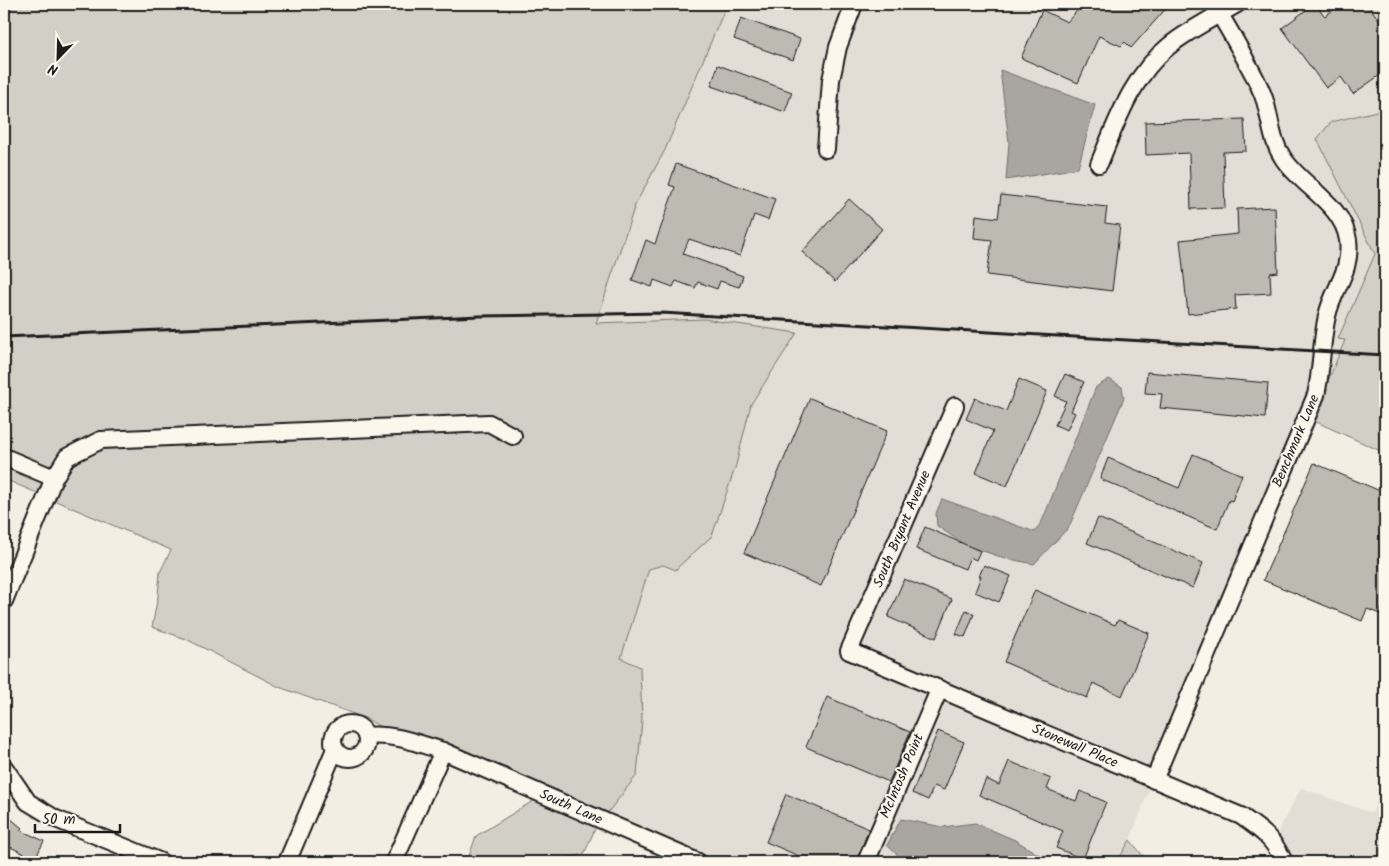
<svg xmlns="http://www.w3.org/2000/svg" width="1389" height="866" font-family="Kalam,sans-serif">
<rect width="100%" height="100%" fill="#f2eee4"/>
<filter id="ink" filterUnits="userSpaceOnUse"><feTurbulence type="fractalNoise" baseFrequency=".02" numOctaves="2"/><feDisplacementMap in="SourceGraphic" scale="10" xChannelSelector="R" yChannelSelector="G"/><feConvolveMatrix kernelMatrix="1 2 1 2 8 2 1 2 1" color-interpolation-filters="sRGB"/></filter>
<g filter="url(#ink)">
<g fill="#e2ded5" fill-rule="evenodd">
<path d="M727,4H1385V109L1331,122L1378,261L1312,420L1156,772L1130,840L1117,862H1051L1036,852L975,824L943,827L901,819L887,845L905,862H674L595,829L637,775L640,668L621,658L649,569L663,565L676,570L736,465L751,404L797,334L704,319L596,323L635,205L665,150ZM1003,105L1078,168L1006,180L1009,142ZM1122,387L1124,398L1069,527L1034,564L936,513L942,499L1035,532Z"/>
<polygon points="1385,781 1385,862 1289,862 1278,831 1301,788 1372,813"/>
</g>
<g fill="#d2cfc6" stroke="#777671">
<polygon points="13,4 727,4 665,150 635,205 596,323 704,319 797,333 751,404 736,465 712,536 678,567 676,570 663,565 649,569 621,658 640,667 642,720 637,775 595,829 584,854 551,862 467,862 476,836 533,801 509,768 446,757 417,748 365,718 279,687 186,639 152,627 158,596 160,572 171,550 4,479 4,25"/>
<polygon points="1385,109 1385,453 1312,420 1345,340 1338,339 1375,254 1317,139 1331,122"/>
<polygon points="1130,840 1148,862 1117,862"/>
</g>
<g fill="#a9a6a0" stroke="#716f6b">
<polygon points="1000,70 1095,105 1078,168 1006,180 1009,142"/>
<polygon points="1109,379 1122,387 1124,398 1069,527 1034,564 1004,558 965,545 937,526 936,513 942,499 1035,532 1043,519 1096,387"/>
<polygon points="901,819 943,827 975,823 1015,840 1051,862 905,862 887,845"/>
</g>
<g fill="#bdbab1" stroke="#1c1c1c">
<polygon points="1083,4 1170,4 1131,48 1125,42 1121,46 1099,36 1078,83 1021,58 1042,10 1067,22"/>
<polygon points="1314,4 1325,16 1341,4 1367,4 1385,27 1385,82 1380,75 1353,94 1341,77 1326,88 1282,28"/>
<polygon points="741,18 800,39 793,60 734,39"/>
<polygon points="718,65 792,92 785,112 711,86"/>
<polygon points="1244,119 1246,151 1223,152 1225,208 1191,209 1189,153 1146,155 1145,122"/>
<polygon points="676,164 775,199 768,220 754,215 740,256 689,239 683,254 743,276 739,287 720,281 717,289 698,282 695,288 676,281 673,287 654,280 652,287 632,280 646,240 655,244 675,187 669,185"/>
<polygon points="1001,195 1107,207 1105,223 1120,225 1112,291 987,275 992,240 974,238 976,215 998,218"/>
<polygon points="849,199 882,229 835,282 802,252"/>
<polygon points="1275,207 1278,272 1270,273 1271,293 1235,295 1236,309 1188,314 1180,240 1238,234 1237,209"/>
<polygon points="1147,372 1268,383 1265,418 1160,408 1162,394 1145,393"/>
<polygon points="1065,374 1084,382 1071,411 1075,413 1067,430 1055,425 1066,401 1055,396"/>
<polygon points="1019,379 1047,391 1007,486 976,473 993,431 966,419 975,398 1006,411"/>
<polygon points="810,398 887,431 821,586 744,553"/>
<polygon points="1193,454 1242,475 1232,501 1229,500 1217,529 1100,479 1108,458 1179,488"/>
<polygon points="1314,463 1385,493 1385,600 1380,614 1367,609 1362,621 1263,580"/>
<polygon points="1098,518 1203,563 1193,588 1087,543"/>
<polygon points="925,527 980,551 976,560 970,557 965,569 916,549"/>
<polygon points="984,565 1011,576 999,602 975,592 981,576 979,576"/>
<polygon points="904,579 952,599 936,638 888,617"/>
<polygon points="1035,590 1115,625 1118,620 1149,633 1122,696 1093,683 1087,698 1004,662"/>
<polygon points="966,610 974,614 965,637 956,634"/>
<polygon points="827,697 910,732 889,782 806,747"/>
<polygon points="938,731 964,742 944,790 934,786 928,800 912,793"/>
<polygon points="1009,761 1051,779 1047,789 1076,801 1080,791 1106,802 1083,859 1056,848 1063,831 979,795 986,779 999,785"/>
<polygon points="786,794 869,829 856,862 813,862 766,842"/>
<polygon points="4,813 22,828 20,830 44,841 35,859 4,844"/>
</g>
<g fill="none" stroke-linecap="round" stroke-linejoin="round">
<defs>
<g id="minor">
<polyline points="826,149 831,80 838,47 854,4"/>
<path d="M1099,164C1117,121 1132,76 1169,46C1187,31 1216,16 1237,4"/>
<path d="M955,406L849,651L1241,816C1261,830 1274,839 1284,862"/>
<polyline points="4,457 54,478"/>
<polyline points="4,601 54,478 67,457 101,440 489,423 513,436"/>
<circle cx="350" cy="741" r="17"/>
<path d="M366,736C393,733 417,743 443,751L698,862"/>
<polyline points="4,767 28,802 56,819 161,862"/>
<path d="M1154,780L1316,395C1322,369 1321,342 1327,316C1333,288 1352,272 1348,240C1343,204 1302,187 1283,158C1271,140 1271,121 1265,101C1260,84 1250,69 1242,53C1233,37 1224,20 1213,4"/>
<polyline points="287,862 335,749"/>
<polyline points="394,862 443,751"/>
<polyline points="866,862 939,690"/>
</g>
</defs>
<use href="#minor" stroke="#1c1c1c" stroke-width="20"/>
<use href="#minor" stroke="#fbf7ec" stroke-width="16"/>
<polyline stroke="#1c1c1c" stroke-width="3" points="4,337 480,316 662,313 1385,355"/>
</g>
</g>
<g text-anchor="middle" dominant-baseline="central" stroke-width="4" stroke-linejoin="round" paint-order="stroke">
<g font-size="14" fill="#1c1c1c" stroke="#fbf7ec">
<text transform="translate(1296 441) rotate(-67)">Benchmark Lane</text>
<text transform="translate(902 529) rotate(-67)">South Bryant Avenue</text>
<text transform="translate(1075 746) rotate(23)">Stonewall Place</text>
<text transform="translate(902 776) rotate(-67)">McIntosh Point</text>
<text transform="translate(571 807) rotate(24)">South Lane</text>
</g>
</g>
<rect width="1389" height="866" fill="none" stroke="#fbf7ec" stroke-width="20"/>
<rect x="10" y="10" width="1369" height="846" fill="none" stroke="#1c1c1c" stroke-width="2" filter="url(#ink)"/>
<g transform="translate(58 58) rotate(203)" stroke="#fbf7ec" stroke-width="4" paint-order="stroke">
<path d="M0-4L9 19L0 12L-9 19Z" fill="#1c1c1c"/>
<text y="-8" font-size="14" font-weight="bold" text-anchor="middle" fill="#1c1c1c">N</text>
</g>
<path d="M35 824v8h85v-8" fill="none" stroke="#1c1c1c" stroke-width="2.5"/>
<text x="42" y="824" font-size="15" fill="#1c1c1c" stroke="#fbf7ec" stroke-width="4" paint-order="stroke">50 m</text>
</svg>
